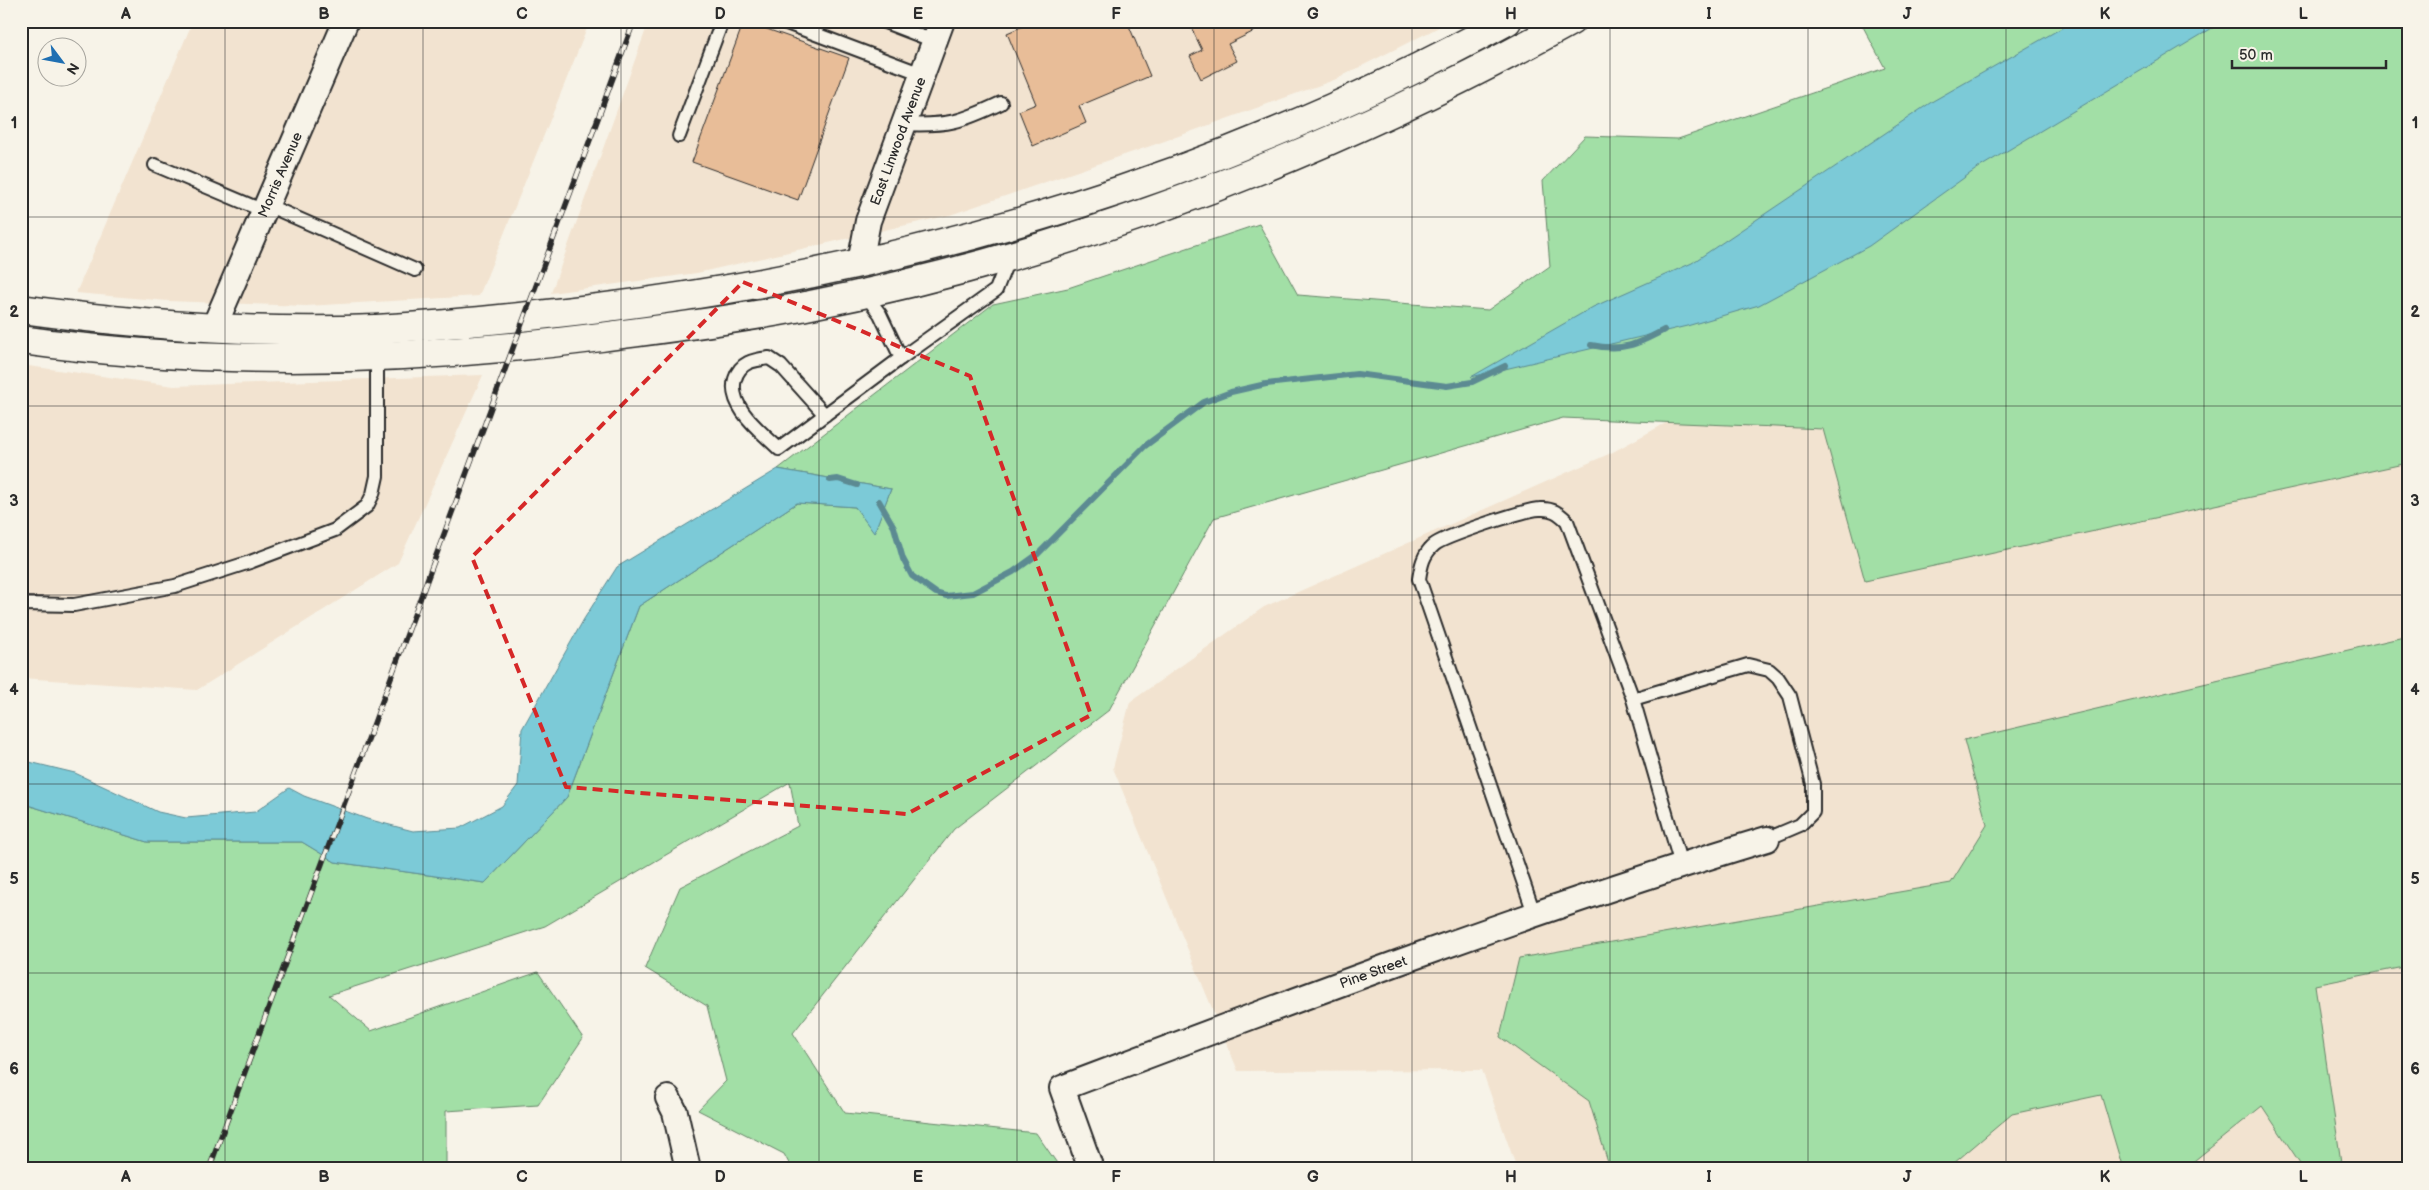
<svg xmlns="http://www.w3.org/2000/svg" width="2429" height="1190" font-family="'Balsamiq Sans',sans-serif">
<rect width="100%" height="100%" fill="#f7f3e8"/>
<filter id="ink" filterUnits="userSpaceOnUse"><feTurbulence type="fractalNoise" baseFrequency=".02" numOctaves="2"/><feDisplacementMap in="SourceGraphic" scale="10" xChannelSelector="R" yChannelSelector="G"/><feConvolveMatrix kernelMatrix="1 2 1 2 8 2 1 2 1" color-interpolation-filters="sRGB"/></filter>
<g filter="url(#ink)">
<g fill="#f2e3d0">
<polygon points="193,21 590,21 479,296 306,306 168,301 76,293"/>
<polygon points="649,21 1451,21 1334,80 1162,142 950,215 697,273 551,293"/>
<polygon points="2408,169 2408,1169 1517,1169 1482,1070 1238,1071 1113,768 1130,702 1264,607 1611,453 1792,354"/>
<polygon points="21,365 174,386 483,375 398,563 197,690 21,678"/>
</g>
<g fill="#a2dfa6" stroke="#668568">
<polygon points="1860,21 2408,21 2408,463 1865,581 1823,429 1563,418 1214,518 1109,710 954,829 793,1033 845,1113 1036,1133 1061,1169 792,1169 784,1154 698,1110 726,1081 707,1006 645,968 680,887 798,826 790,782 545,926 329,995 371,1031 538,972 583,1038 538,1105 446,1111 446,1169 21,1169 21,803 147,842 302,842 335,862 485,883 567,797 639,606 797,503 855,507 874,532 891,489 778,469 993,304 1068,288 1259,224 1298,295 1488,310 1550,266 1543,181 1585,136 1678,139 1885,68"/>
<polygon points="2408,636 2408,966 2315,985 2342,1169 2304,1169 2262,1106 2184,1169 2123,1169 2101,1095 2012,1114 1947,1169 1610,1169 1589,1101 1500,1037 1519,958 1951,883 1987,825 1964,740"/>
</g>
<g fill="#7bcad7" stroke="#5b8a92">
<polygon points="2074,21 2224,21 1975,170 1869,246 1759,305 1687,326 1471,377 1593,307 1692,263 1933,101"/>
<polygon points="778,469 891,489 874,533 855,507 797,503 639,606 567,797 485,883 335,862 302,842 147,842 21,803 21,760 75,773 158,812 186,818 255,812 289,788 304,796 367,819 413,831 460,828 502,806 518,785 522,729 584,619 617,567"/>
</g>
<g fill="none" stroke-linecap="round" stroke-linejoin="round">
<g stroke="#5b8a92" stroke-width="6">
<path d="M1591,345C1622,352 1638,344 1664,330"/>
<polyline points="830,480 838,479 857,485"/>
<polyline points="879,501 894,527 903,559 912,576 936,593 946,596 973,593 1013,572 1038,554 1145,446 1204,402 1231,392 1266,384 1357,374 1447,386 1472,382 1505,366"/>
</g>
</g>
<g fill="#e8bd98" stroke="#2b2b2b">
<polygon points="744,21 849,58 798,200 692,162"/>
<polygon points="1035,21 1127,21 1150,76 1079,106 1086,123 1033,146 1019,111 1036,104 1007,33"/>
<polygon points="1188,21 1275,21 1228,44 1237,61 1201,79 1190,56 1202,50"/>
</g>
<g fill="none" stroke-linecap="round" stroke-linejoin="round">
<defs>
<g id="service">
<polyline points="781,21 922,74"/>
<polyline points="882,21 934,41"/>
<path d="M903,124C948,126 961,122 1001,103"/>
<polyline points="679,136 720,27 724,21"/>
<polyline points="155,165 264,211"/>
<polyline points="267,205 415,270"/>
<polyline points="864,293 880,314 901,358 996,290 1009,257"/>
<path d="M825,415L781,366L769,358C753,360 740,362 735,379C727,407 762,432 779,449L901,358"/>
<polyline points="21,604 74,605 175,586 250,562 335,530 367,506 373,494 377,476 377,358"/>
<polyline points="1633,699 1748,665 1769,670 1778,678 1790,696 1813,784 1813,812 1800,825 1767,839"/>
<path d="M1535,916L1419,579C1421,566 1423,554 1434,545C1443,537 1526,509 1540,509C1552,508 1559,513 1567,521L1633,699L1681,865"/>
</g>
<g id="minor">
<path id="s1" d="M860,263L868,221L942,21"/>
<path id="s2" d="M214,327L346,21"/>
<polyline points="668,1098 675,1112 688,1169"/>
<path id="s3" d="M1091,1169L1062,1088C1295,1000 1528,911 1767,839"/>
</g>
<g id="trunk">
<path d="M21,309C138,325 258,334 376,329C451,325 525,317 599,308C916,269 1227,175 1507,21"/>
<path d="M21,340C215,367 408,362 601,337C668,328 735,320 801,307C1072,254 1330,154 1571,21"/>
</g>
</defs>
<use href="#service" stroke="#2b2b2b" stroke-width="16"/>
<use href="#minor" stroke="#2b2b2b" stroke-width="28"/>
<use href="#trunk" stroke="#2b2b2b" stroke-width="31"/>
<use href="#service" stroke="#f7f3e8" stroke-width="12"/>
<use href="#minor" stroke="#f7f3e8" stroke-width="24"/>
<use href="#trunk" stroke="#f7f3e8" stroke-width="28"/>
<defs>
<polyline id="rail" points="209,1169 634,21"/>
</defs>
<use href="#rail" stroke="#2b2b2b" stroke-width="5.5"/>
<use href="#rail" stroke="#f7f3e8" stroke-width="4" stroke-dasharray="11" stroke-linecap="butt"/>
</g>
</g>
<path fill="none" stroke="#d62828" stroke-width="4" stroke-dasharray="10 6" stroke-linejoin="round" d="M743,282L970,376L1091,715L907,814L566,787L472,557Z"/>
<path fill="none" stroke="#2b2b2b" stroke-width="1" stroke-opacity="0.55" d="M225,21V1169M423,21V1169M621,21V1169M819,21V1169M1017,21V1169M1214,21V1169M1412,21V1169M1610,21V1169M1808,21V1169M2006,21V1169M2204,21V1169M21,217H2408M21,406H2408M21,595H2408M21,784H2408M21,973H2408"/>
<g text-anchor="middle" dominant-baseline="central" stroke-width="4" stroke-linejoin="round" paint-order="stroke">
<g font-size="14" fill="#2b2b2b" stroke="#f7f3e8">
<text stroke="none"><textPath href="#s1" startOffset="128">East Linwood Avenue</textPath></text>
<text stroke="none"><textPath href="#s2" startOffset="166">Morris Avenue</textPath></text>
<text stroke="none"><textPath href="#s3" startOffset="418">Pine Street</textPath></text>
</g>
</g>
<rect width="2429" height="1190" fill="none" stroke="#f7f3e8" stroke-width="55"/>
<g transform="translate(62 62) rotate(122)"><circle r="24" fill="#f7f3e8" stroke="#a5a39c"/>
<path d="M0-4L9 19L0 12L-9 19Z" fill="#1f6fb2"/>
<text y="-8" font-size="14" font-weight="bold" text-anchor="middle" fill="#2b2b2b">N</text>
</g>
<path d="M2232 60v8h154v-8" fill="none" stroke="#2b2b2b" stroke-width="2.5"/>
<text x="2239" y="60" font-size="15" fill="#2b2b2b" stroke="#f7f3e8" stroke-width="4" paint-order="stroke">50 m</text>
<rect x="28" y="28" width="2374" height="1134" fill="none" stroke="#2b2b2b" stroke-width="2"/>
<g font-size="16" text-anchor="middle" font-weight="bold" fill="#2b2b2b">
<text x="126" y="19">A</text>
<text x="324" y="19">B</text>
<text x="522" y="19">C</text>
<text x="720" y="19">D</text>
<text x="918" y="19">E</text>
<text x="1116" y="19">F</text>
<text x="1313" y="19">G</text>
<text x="1511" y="19">H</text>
<text x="1709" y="19">I</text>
<text x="1907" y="19">J</text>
<text x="2105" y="19">K</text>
<text x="2303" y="19">L</text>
<text x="14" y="128">1</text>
<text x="2415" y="128">1</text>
<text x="14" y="317">2</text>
<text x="2415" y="317">2</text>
<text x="14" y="506">3</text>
<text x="2415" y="506">3</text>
<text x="14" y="695">4</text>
<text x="2415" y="695">4</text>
<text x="14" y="884">5</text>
<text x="2415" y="884">5</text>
<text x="14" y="1074">6</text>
<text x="2415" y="1074">6</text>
<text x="126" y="1182">A</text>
<text x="324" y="1182">B</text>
<text x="522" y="1182">C</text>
<text x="720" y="1182">D</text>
<text x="918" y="1182">E</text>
<text x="1116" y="1182">F</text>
<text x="1313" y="1182">G</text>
<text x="1511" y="1182">H</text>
<text x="1709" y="1182">I</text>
<text x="1907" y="1182">J</text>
<text x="2105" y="1182">K</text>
<text x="2303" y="1182">L</text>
</g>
</svg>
